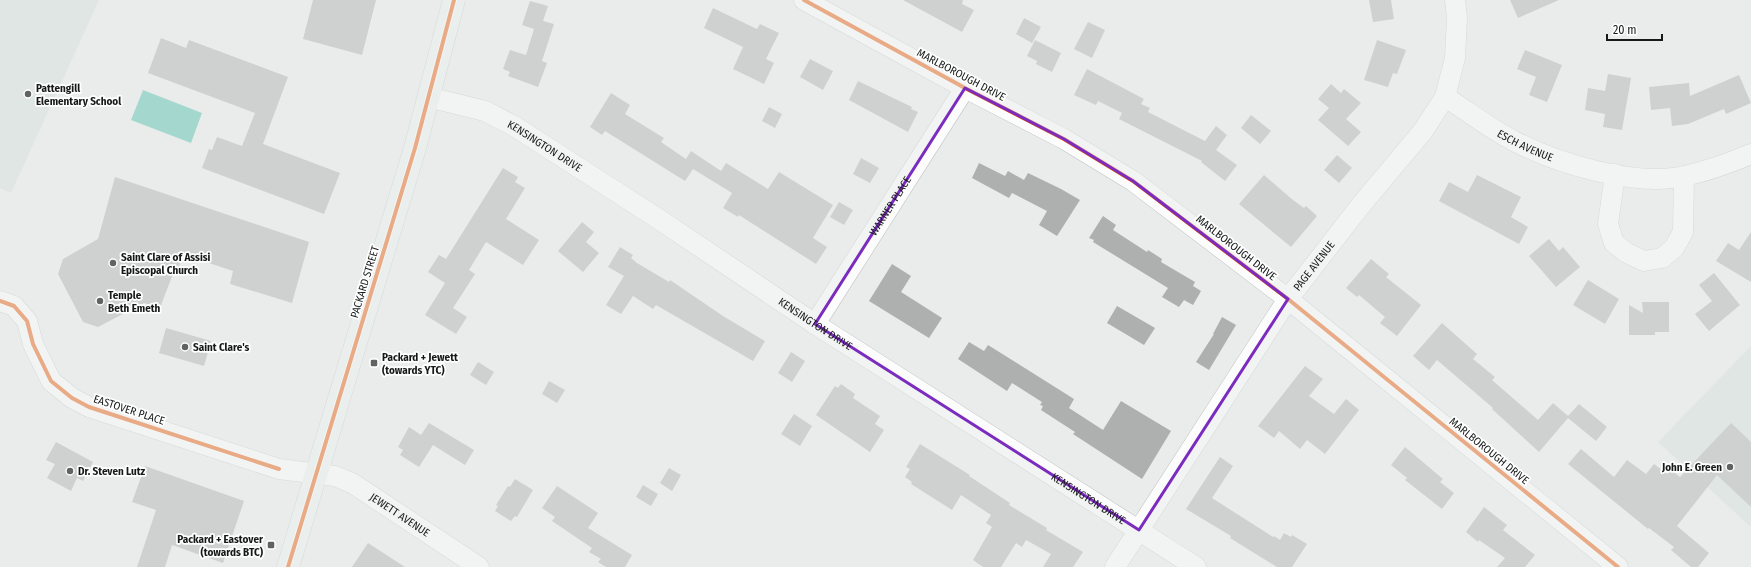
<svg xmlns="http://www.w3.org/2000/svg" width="1751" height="567" font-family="'Fira Sans Condensed',sans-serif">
<rect width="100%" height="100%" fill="#e9eceb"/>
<g fill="#d4dddb">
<polygon points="0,0 99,0 11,193 0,188"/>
<polygon points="1751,346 1751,527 1658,442"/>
</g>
<polygon fill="#50bfab" points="143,90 202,113 191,143 131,120"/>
<g fill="#aeafaf">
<polygon points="313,0 376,0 362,55 303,39"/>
<polygon points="903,0 963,0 962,4 974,10 962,32"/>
<polygon points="1369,0 1391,0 1394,19 1373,22"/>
<polygon points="1510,0 1559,0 1518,18"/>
<polygon points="530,1 548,6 543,21 554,24 542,61 547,63 538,87 508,76 510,72 503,69 510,50 526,55 534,29 522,25"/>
<polygon points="713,8 757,29 760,24 779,33 766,59 774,63 764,84 733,69 743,47 704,28"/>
<polygon points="1024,18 1041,27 1032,43 1016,34"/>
<polygon points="1088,22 1105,30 1092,58 1074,49"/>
<polygon points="161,38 186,48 189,40 288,77 263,144 340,173 324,214 202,168 209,149 212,150 217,137 242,146 255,113 148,73"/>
<polygon points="1035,40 1061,53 1052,72 1036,64 1037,61 1027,56"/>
<polygon points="1377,40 1406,50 1397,74 1393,73 1388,87 1364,80"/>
<polygon points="1525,50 1562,65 1547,102 1529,95 1536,77 1517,69"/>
<polygon points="810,59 833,71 823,90 800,77"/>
<polygon points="1087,69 1144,99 1141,104 1150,108 1148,112 1205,141 1216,126 1227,135 1216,150 1237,165 1225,181 1201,162 1202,161 1119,119 1122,113 1098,101 1096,105 1074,95"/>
<polygon points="1608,74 1631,78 1622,130 1603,127 1605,114 1585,110 1588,88 1605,91"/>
<polygon points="1739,75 1751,103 1726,114 1724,109 1688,124 1672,126 1670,108 1651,110 1649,87 1689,83 1690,96"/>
<polygon points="858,81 912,107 911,109 918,112 908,132 849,100"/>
<polygon points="1331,84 1341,93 1344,89 1361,103 1346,119 1361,132 1348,146 1318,120 1329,108 1318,99"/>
<polygon points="611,93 630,105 625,114 664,138 661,142 686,159 691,151 721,171 726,163 768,189 779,172 833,205 813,238 827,247 816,264 739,215 738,217 723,208 732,193 693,169 685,181 605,131 602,135 590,127"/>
<polygon points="769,107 782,114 775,128 762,121"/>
<polygon points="1251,115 1271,131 1260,144 1241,128"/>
<polygon points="1337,155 1352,168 1339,183 1324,170"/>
<polygon points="861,158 879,168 870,183 853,174"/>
<polygon points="979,163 1005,176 1008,171 1024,180 1028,173 1061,189 1080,200 1057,236 1039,225 1047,211 1012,193 1009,198 972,178"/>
<polygon points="503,168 518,177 515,182 525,188 506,219 539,240 523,265 486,242 469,270 475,274 453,308 467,317 456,334 425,315 445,283 428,272 439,255 446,259"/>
<polygon points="1264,175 1293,200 1304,208 1306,206 1317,216 1291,247 1239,204"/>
<polygon points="1477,175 1521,197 1511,217 1528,227 1519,244 1439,201 1449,182 1468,192"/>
<polygon points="115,177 309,242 292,303 230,284 233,271 182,254 178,272 174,271 160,308 144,303 98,327 83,322 58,274 63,259 98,239"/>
<polygon points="839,202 853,210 844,225 830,217"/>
<polygon points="1103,216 1116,225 1113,230 1147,252 1148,250 1162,259 1161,262 1195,282 1193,286 1201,291 1193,305 1184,300 1179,307 1162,297 1168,288 1093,242 1094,240 1089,238"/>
<polygon points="582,222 594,232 586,242 599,253 583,272 558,251"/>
<polygon points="1751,232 1751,282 1716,261 1728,243 1739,250"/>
<polygon points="1549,239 1559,251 1563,247 1580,267 1556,287 1529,256"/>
<polygon points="620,247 633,255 631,258 637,263 669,282 670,280 723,316 765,341 753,361 656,305 653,309 633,296 621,314 606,305 624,276 608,267"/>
<polygon points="1371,259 1389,274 1386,277 1421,305 1397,336 1380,323 1385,317 1359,295 1357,297 1346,288"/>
<polygon points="892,264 911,276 901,292 942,318 929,338 869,301"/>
<polygon points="1714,273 1740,305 1709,331 1695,314 1712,301 1699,285"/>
<polygon points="1588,280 1619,299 1605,324 1573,305"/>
<polygon points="1642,302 1669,302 1669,332 1655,332 1655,335 1629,335 1629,305 1643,313"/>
<polygon points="1117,306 1155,328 1144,345 1107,323"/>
<polygon points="1222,317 1236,325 1209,370 1196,362 1214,334 1213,334"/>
<polygon points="1442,323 1477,354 1473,359 1495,377 1492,380 1538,420 1553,403 1568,416 1579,404 1607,427 1596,441 1568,418 1539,452 1492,409 1493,408 1437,360 1429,370 1413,356"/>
<polygon points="166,328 211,341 204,366 159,353"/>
<polygon points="969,342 984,351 988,345 1074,399 1069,408 1103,430 1121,401 1171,431 1142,479 1073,434 1075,432 1041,410 1043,406 1040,405 1042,402 1012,383 1007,391 958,359"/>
<polygon points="791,352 805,361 792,382 778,373"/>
<polygon points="478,362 494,372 486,385 470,375"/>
<polygon points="1305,366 1323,379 1309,396 1334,414 1346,399 1359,410 1325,454 1307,440 1300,449 1279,431 1274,438 1258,426"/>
<polygon points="549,381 565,390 557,403 542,394"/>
<polygon points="841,384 855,394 853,398 880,416 875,424 884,430 870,452 816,415 835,386 838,388"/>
<polygon points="794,414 812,426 800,446 781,434"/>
<polygon points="429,423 474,450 465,465 433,445 419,467 400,455 403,450 398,447 409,427 421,435"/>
<polygon points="1731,423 1751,442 1751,507 1717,475 1677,526 1709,553 1698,567 1691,567 1671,550 1674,547 1649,528 1648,529 1568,464 1581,449 1614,477 1627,460 1646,474 1654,464 1667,474 1671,470 1680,477"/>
<polygon points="56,442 93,462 83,481 77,478 71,491 47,478 55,464 46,460"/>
<polygon points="920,444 970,475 969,476 1010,503 1009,505 1047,528 1046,530 1083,552 1073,567 1043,567 1051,554 1026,540 1022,547 1016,543 1001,567 983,567 973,560 992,527 986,523 991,515 961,495 952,510 911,484 912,482 905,477 910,469 906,467"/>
<polygon points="1405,447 1443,479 1440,482 1454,493 1442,509 1405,480 1407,478 1391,465"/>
<polygon points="1220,457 1233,466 1212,498 1273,537 1274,536 1280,540 1284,533 1291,537 1292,535 1307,544 1292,567 1277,567 1230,538 1231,536 1186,509"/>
<polygon points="145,466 244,501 223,563 172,545 165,567 137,567 156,510 132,502"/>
<polygon points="669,468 681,475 672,491 660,483"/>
<polygon points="515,479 533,490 517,517 515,516 511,521 495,511 498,506 496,505 508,486 510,487"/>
<polygon points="643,485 658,494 651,506 636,497"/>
<polygon points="557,486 598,513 588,528 632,555 625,567 606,567 598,562 601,559 589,552 592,548 552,521 555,517 542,508"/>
<polygon points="1484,507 1507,525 1503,530 1535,555 1525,567 1497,567 1505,558 1479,540 1478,542 1466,532"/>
<polygon points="368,543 405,567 352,567"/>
</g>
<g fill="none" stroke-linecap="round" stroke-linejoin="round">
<defs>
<g id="minor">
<polyline points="804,0 965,88 1064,139 1133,181 1288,299 1618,567"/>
<path id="s1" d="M428,97L485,111L514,126L657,218L815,324L1196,567"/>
<path id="s2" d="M1445,97C1468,111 1490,129 1514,141C1559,164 1634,187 1685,176C1707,171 1730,163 1751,154"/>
<polyline points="1615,174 1608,224 1614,243 1627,253 1644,261 1662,258 1674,248 1683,232 1684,176"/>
<path id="s3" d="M0,301L14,306L27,321L33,344L51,381L72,398L89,407L279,469L335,476L352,483L479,567"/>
<path id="s4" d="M815,324L965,88"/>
<path id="s5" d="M1115,567L1288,299L1361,205L1423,131L1445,97L1455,58L1457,18L1455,0"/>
</g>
<polyline id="secondary" points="288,567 415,148 454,0"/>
</defs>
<use href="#minor" stroke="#bec1c0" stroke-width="21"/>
<use href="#secondary" stroke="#bec1c0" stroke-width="23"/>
<use href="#minor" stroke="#fcfcfc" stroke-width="20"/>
<use href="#secondary" stroke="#ecefee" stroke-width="22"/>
<defs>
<g id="cycleway">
<polyline points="804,0 965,88 1064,139 1133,181 1288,299 1618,567"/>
<polyline points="0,301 14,306 27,321 33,344 51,381 72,398 89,407 279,469"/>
<polyline points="288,567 415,148 454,0"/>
</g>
</defs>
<use href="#cycleway" stroke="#fff" stroke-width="6"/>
<use href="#cycleway" stroke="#e8590c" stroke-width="4"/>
</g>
<path d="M0 0H1751V567H0ZM965,88L1064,139L1133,181L1288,299L1139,530L815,324Z" fill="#e9eceb" fill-opacity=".55" fill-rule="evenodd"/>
<path fill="none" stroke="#7b2cbf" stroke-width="3" stroke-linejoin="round" d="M965,88L1064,139L1133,181L1288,299L1139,530L815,324Z"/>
<g fill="#606362" stroke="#fff" stroke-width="1.5">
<circle cx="28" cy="94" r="4"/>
<circle cx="113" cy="263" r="4"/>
<circle cx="100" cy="301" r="4"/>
<circle cx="185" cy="347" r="4"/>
<rect x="370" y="359" width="8" height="8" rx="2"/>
<circle cx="1730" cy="467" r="4"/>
<circle cx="70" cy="471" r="4"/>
<rect x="267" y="541" width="8" height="8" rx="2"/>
</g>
<g text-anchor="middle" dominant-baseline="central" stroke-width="3.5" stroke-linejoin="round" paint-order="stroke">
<g font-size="11" fill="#171919" stroke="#fff">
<text transform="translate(961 75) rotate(28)">MARLBOROUGH DRIVE</text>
<text stroke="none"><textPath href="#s2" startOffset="94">ESCH AVENUE</textPath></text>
<text stroke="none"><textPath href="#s1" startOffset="128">KENSINGTON DRIVE</textPath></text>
<text stroke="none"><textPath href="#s4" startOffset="140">WARNER PLACE</textPath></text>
<text transform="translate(1236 248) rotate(38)">MARLBOROUGH DRIVE</text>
<text stroke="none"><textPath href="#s5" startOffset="361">PAGE AVENUE</textPath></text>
<text transform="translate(365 282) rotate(-73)">PACKARD STREET</text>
<text stroke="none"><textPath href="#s1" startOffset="452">KENSINGTON DRIVE</textPath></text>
<text transform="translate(129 410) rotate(18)">EASTOVER PLACE</text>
<text transform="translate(1489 451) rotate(39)">MARLBOROUGH DRIVE</text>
<text stroke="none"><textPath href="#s1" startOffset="776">KENSINGTON DRIVE</textPath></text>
<text stroke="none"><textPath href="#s3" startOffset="478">JEWETT AVENUE</textPath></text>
</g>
<g font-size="11" font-weight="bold" fill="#171919" stroke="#fff" text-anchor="start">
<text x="36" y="88">Pattengill<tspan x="36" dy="13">Elementary School</tspan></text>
<text x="121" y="257">Saint Clare of Assisi<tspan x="121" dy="13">Episcopal Church</tspan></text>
<text x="108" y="295">Temple<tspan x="108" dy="13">Beth Emeth</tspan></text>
<text x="193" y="347">Saint Clare's</text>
<text x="382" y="357">Packard + Jewett<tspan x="382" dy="13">(towards YTC)</tspan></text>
<text x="1722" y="467" text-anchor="end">John E. Green</text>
<text x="78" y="471">Dr. Steven Lutz</text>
<text x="263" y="539" text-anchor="end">Packard + Eastover<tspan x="263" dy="13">(towards BTC)</tspan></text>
</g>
</g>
<path d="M1607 34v6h55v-6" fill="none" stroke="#171919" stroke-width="2"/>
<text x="1613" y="34" font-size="12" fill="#171919" stroke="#ffffff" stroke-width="3" paint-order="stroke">20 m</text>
</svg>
